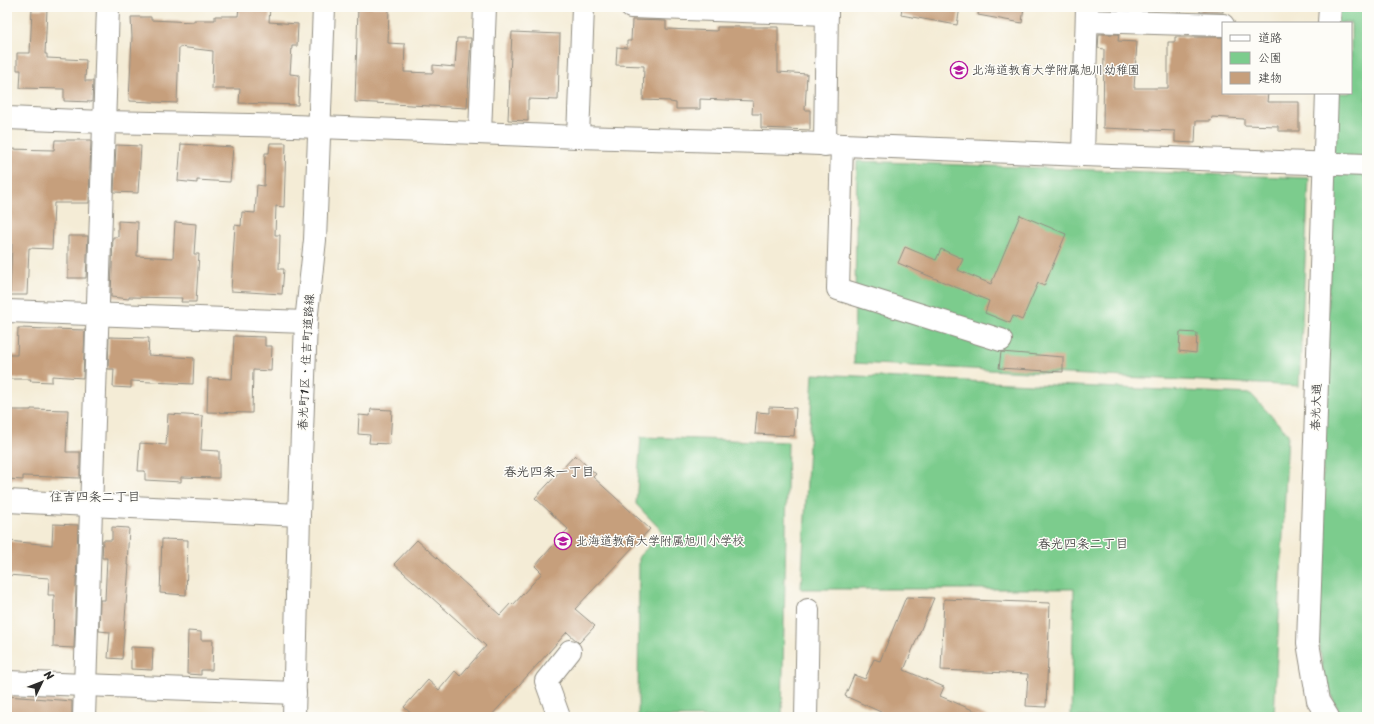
<svg xmlns="http://www.w3.org/2000/svg" width="1374" height="724" font-family="Sriracha,'Klee One',sans-serif">
<rect width="100%" height="100%" fill="#fdfcf7"/>
<filter id="ink" filterUnits="userSpaceOnUse"><feTurbulence type="fractalNoise" baseFrequency=".025" numOctaves="2"/><feDisplacementMap in="SourceGraphic" scale="8" xChannelSelector="R" yChannelSelector="G"/><feConvolveMatrix kernelMatrix="1 2 1 2 8 2 1 2 1" color-interpolation-filters="sRGB"/></filter>
<filter id="wash" filterUnits="userSpaceOnUse"><feTurbulence type="fractalNoise" baseFrequency=".012" numOctaves="4" result="noise"/><feDisplacementMap in="SourceGraphic" scale="16" xChannelSelector="R" yChannelSelector="G"/><feGaussianBlur stdDeviation="0.9" result="paint"/><feColorMatrix in="noise" values="0 0 0 0 0 0 0 0 0 0 0 0 0 0 0 0 0 1.4 0 .05"/><feComposite in="paint" operator="in"/></filter>
<g filter="url(#wash)">
<rect width="100%" height="100%" fill="#f4ecd6"/>
<g fill="#7ccc8d" stroke="#547c5c">
<polygon points="1338,7 1367,7 1367,717 1341,717 1324,678 1317,629 1335,93 1351,93 1351,23 1338,23"/>
<polygon points="857,161 1309,178 1299,386 854,363"/>
<polygon points="813,374 1251,394 1288,434 1274,717 1071,717 1074,589 801,589"/>
<polygon points="641,437 788,442 782,717 638,717 639,556 663,532 636,504"/>
</g>
<g id="blocks">
<g fill="#c69f7c">
<polygon points="239,7 270,7 269,22 298,24 297,46 292,46 290,74 299,75 298,105 239,103 240,89 212,89 213,51 179,47 177,103 129,101 132,37 131,17 151,17 151,20 194,22 194,20 215,20 215,16 238,16"/>
<polygon points="358,7 389,7 388,43 405,44 404,72 433,73 433,65 455,67 457,38 471,38 467,108 355,102"/>
<polygon points="902,7 960,7 957,25 901,15"/>
<polygon points="979,7 1024,7 1022,23 978,15"/>
<rect x="1200" y="7" width="23" height="5"/>
<polygon points="32,9 47,9 45,54 47,54 47,58 86,60 85,81 93,81 92,102 64,101 64,89 20,88 21,70 17,70 17,53 30,53"/>
<polygon points="632,20 666,21 666,29 717,31 717,27 778,27 778,72 807,74 805,110 810,110 810,130 761,128 761,114 752,114 753,101 700,99 700,109 676,109 676,103 670,102 670,101 643,100 644,66 616,65 617,47 627,48 627,41 631,41"/>
<polygon points="512,32 560,34 558,100 528,99 528,121 508,120"/>
<polygon points="1099,34 1119,34 1118,41 1137,42 1134,88 1168,88 1168,42 1175,42 1175,37 1223,37 1223,93 1268,93 1267,102 1299,102 1299,131 1278,131 1278,126 1244,125 1244,119 1212,117 1211,121 1196,121 1195,143 1175,142 1175,131 1103,128 1104,49 1098,48"/>
<polygon points="55,140 91,140 89,203 54,203 52,249 29,248 27,295 10,295 12,244 7,244 7,149 54,150"/>
<polygon points="270,143 286,143 284,207 276,206 275,235 280,235 279,269 284,269 282,294 231,291 235,225 241,226 242,212 255,213 257,185 264,186 265,153 269,153"/>
<polygon points="181,144 233,147 230,182 197,180 197,183 178,181"/>
<polygon points="116,145 141,146 138,193 114,192"/>
<polygon points="1020,215 1066,234 1044,286 1038,283 1022,320 1013,316 1010,323 985,313 989,301 898,263 905,247 936,260 941,249 963,259 958,270 991,284"/>
<polygon points="118,221 138,222 137,256 173,258 175,222 196,224 194,254 199,254 196,302 181,302 182,298 129,297 129,299 111,297 113,237 118,237"/>
<polygon points="68,236 88,236 86,278 68,278"/>
<polygon points="18,328 85,330 83,378 52,376 52,382 30,381 31,379 7,379 7,355 17,355"/>
<polygon points="1180,332 1197,333 1196,353 1179,351"/>
<polygon points="234,336 265,337 265,346 272,346 271,371 253,370 252,413 207,412 208,378 232,379"/>
<polygon points="109,337 149,338 148,355 194,358 193,384 131,381 131,388 113,387 114,369 108,369"/>
<polygon points="1001,352 1063,357 1063,372 999,368"/>
<polygon points="769,407 796,408 794,436 755,434 757,412 769,413"/>
<polygon points="31,409 68,410 66,452 80,452 80,478 23,476 23,480 7,479 7,410 31,410"/>
<polygon points="371,409 392,410 390,444 369,443 370,435 358,434 359,415 370,416"/>
<polygon points="168,414 203,416 201,450 219,451 219,478 181,477 181,482 145,480 145,471 138,471 140,443 166,445"/>
<polygon points="575,455 596,474 593,477 650,529 575,609 595,626 579,643 567,632 490,717 415,717 404,707 428,680 439,690 455,671 460,676 486,646 394,564 417,540 500,615 511,603 513,605 542,573 535,566 568,529 535,498"/>
<polygon points="53,524 78,525 74,648 53,647 54,595 48,595 49,578 7,575 7,541 52,545"/>
<polygon points="112,527 129,528 127,565 129,565 122,659 108,658 110,632 99,631 100,600 105,600 107,558 102,558 103,540 112,540"/>
<polygon points="162,539 188,540 186,595 160,593"/>
<polygon points="906,597 934,598 904,670 944,687 940,696 989,717 882,717 883,713 845,696 854,675 865,679 874,659 880,661"/>
<polygon points="944,599 1050,603 1046,707 1026,706 1028,674 941,670"/>
<polygon points="188,631 201,632 201,640 213,640 212,670 201,670 201,675 187,674"/>
<polygon points="131,647 153,648 152,670 131,669"/>
<polygon points="7,696 72,701 72,717 7,717"/>
</g>
</g>
</g>
<g filter="url(#ink)">
<use href="#blocks" fill-opacity="0" stroke="#908c80" stroke-width="1"/>
<g fill="none" stroke-linecap="round" stroke-linejoin="round">
<defs>
<g id="minor">
<polyline points="631,7 827,14"/>
<polyline points="1087,21 1223,25"/>
<polyline points="1329,23 1330,7"/>
<polyline points="1327,93 1308,643 1318,701 1328,717"/>
<polyline points="7,118 103,122 293,126 578,137 796,143 1083,155 1367,165"/>
<polyline points="480,133 485,7"/>
<polyline points="578,137 583,7"/>
<polyline points="825,145 827,7"/>
<polyline points="842,145 838,289 1001,340"/>
<polyline points="1083,155 1087,7"/>
<polyline points="7,311 306,322"/>
<polyline points="7,501 299,515"/>
<polyline points="7,682 295,693"/>
<polyline points="84,717 108,7"/>
<polyline points="294,717 299,515 306,322 315,240 324,7"/>
<polyline points="559,717 546,681 570,651"/>
<polyline points="806,717 808,610"/>
</g>
</defs>
<use href="#minor" stroke="#908c80" stroke-width="24"/>
<use href="#minor" stroke="#fff" stroke-width="22"/>
</g>
</g>
<defs>
<symbol id="school-ring" viewBox="-11 -11 22 22"><circle r="9.5" fill="#fdfcf7" stroke="#b5179e" stroke-width="1.5"/><path d="M0-5L7-2L0 1L-7-2ZM-4 1L0 2.5L4 1V4Q0 6-4 4Z" fill="#b5179e"/></symbol>
</defs>
<g fill-rule="evenodd">
<use href="#school-ring" x="949" y="60" width="20" height="20"/>
<use href="#school-ring" x="553" y="531" width="20" height="20"/>
</g>
<g text-anchor="middle" dominant-baseline="central" stroke-width="3" stroke-linejoin="round" paint-order="stroke">
<g font-size="12" fill="#2b2b2b" stroke="#fdfcf7" text-anchor="start">
<text x="972" y="70">北海道教育大学附属旭川幼稚園</text>
<text x="576" y="541">北海道教育大学附属旭川小学校</text>
</g>
<g font-size="12" fill="#2b2b2b" stroke="#fdfcf7">
<text transform="translate(306 362) rotate(-87)">春光町1区・住吉町道路線</text>
<text transform="translate(1316 407) rotate(-88)">春光大通</text>
</g>
<g font-size="13" fill="#2b2b2b" stroke="#fdfcf7">
<text x="549" y="471">春光四条一丁目</text>
<text x="95" y="496">住吉四条二丁目</text>
<text x="1083" y="543">春光四条二丁目</text>
</g>
</g>
<rect width="1374" height="724" fill="none" stroke="#fdfcf7" stroke-width="24"/>
<rect x="1222" y="22" width="130" height="72" fill="#fdfcf7" stroke="#a9a8a5"/>
<rect x="1230" y="35" width="20" height="6" fill="#ffffff" stroke="#a9a8a5"/>
<text x="1258" y="42" font-size="12" fill="#2b2b2b">道路</text>
<rect x="1230" y="52" width="20" height="12" fill="#7ccc8d" stroke="#a9a8a5"/>
<text x="1258" y="62" font-size="12" fill="#2b2b2b">公園</text>
<rect x="1230" y="72" width="20" height="12" fill="#c69f7c" stroke="#a9a8a5"/>
<text x="1258" y="82" font-size="12" fill="#2b2b2b">建物</text>
<g transform="translate(42 682) rotate(47)" stroke="#fdfcf7" stroke-width="3" paint-order="stroke">
<path d="M0-3L7 15L0 10L-7 15Z" fill="#2b2b2b"/>
<text y="-6" font-size="11" font-weight="bold" text-anchor="middle" fill="#2b2b2b">N</text>
</g>
</svg>
